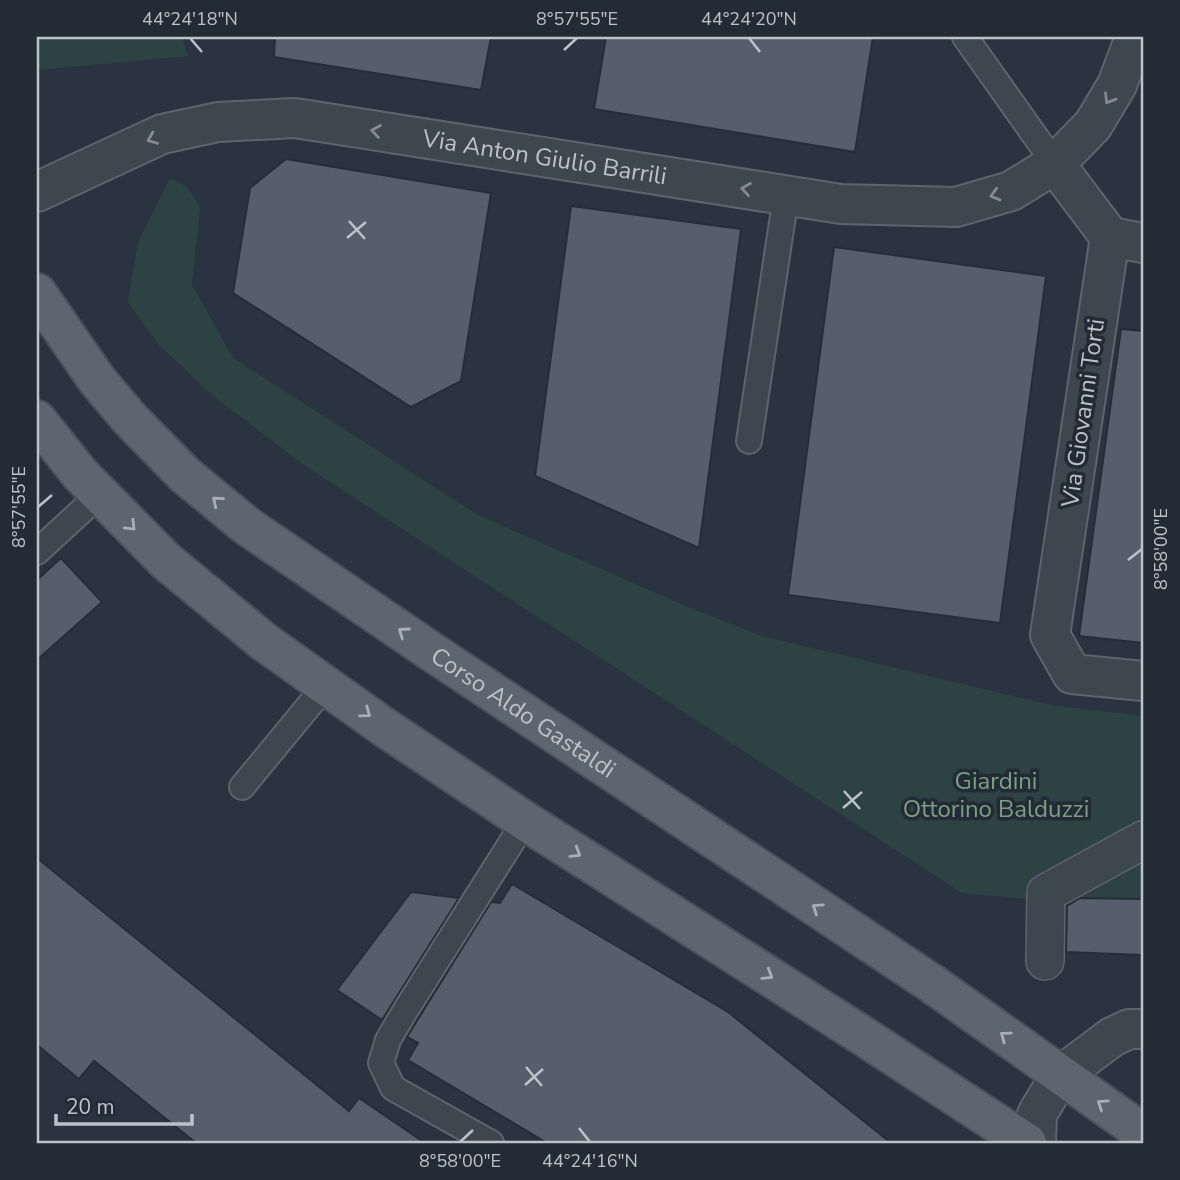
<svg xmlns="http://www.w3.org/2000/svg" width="1180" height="1180" font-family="'Nunito Sans',sans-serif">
<rect width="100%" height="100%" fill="#2a3440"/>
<g fill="#2d4242">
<polygon points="37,37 182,37 188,56 37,70"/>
<polygon points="170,178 187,187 200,207 192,285 233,358 478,515 695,610 762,636 1050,705 1143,716 1143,910 962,893 304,465 212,395 158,344 128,302 138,242"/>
</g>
<g fill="#545f6b" stroke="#252d38" stroke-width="2">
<polygon points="275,37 491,37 481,90 274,57"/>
<polygon points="606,37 873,37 855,152 594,109"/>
<polygon points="286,159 491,193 461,381 411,407 233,293 250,188"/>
<polygon points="571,206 741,229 699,548 535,476"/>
<polygon points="834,247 1046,276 1000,623 788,595"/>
<polygon points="1121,329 1143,331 1143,643 1079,636"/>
<polygon points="61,558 102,602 37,660 37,580"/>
<polygon points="37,858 349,1111 359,1098 425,1143 196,1143 94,1061 79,1079 37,1045"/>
<polygon points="512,884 728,1012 891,1143 547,1143 408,1060 418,1043 407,1037 418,1019 491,902 500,903"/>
<polygon points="411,892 459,898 382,1020 337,990"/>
<polygon points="1080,898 1143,899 1143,955 1066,952 1067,906"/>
</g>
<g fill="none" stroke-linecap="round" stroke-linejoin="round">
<defs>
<g id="service">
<polyline points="965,37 1055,164"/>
<polyline points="749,441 786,196"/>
<polyline points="37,552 100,494"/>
<polyline points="242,787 326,685"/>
<polyline points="491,1143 393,1088 381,1063 388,1040 405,1011 525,821"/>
</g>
<polyline id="pedestrian" points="1045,961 1046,893 1143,840"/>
<g id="minor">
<polyline points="1055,164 1110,237 1050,635 1072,674 1143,681"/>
<polyline points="1110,237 1143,243"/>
<polyline points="1036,1143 1037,1114 1060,1076 1112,1037 1129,1029 1143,1029"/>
</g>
<g id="tertiary">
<path id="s1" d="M37,192L162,134L218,122L295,118L841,204L956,207L1011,191L1055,164L1093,125L1117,85L1135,37"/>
</g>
<g id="primary">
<path id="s2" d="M37,293L97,380L130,419L185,475L247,526L432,652L931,983L1143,1133"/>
<polyline points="37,420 80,474 166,561 263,641 384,727 525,821 860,1034 1027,1143"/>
</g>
</defs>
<use href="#service" stroke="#5c646e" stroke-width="28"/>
<use href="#pedestrian" stroke="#5c646e" stroke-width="40"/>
<use href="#minor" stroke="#5c646e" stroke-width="42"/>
<use href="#tertiary" stroke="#5c646e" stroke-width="42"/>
<use href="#primary" stroke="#484f5a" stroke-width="42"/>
<use href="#service" stroke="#3e4650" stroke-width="24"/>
<use href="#pedestrian" stroke="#3e4650" stroke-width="37"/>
<use href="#minor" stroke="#3e4650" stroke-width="38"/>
<use href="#tertiary" stroke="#3e4650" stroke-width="38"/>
<use href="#primary" stroke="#5c6570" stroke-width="38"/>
</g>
<defs><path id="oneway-chevron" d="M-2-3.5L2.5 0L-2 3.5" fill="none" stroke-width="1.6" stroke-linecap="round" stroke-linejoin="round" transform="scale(1.75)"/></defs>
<g stroke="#838a93">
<use href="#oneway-chevron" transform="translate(1109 99) rotate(121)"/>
<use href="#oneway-chevron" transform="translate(376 131) rotate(-171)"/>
<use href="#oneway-chevron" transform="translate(152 139) rotate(157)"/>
<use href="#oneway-chevron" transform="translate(746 189) rotate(-171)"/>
<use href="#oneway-chevron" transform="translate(995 195) rotate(164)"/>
</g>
<g stroke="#a8afb8">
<use href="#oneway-chevron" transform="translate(217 501) rotate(-140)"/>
<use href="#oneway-chevron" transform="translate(131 526) rotate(45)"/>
<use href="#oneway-chevron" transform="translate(403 632) rotate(-145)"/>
<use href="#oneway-chevron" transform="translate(366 713) rotate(36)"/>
<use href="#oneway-chevron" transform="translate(576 853) rotate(32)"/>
<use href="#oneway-chevron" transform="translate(817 908) rotate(-146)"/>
<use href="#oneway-chevron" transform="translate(768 975) rotate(32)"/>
<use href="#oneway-chevron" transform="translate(1005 1036) rotate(-144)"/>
<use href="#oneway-chevron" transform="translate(1102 1104) rotate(-146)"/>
</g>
<path fill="none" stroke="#bbc2ca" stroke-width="2.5" d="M190,38L202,52M749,38L760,52M564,50L577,38M349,221L365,239M347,238L366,222M38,507L52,495M1128,560L1142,549M844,791L860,809M843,808L862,792M526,1067L542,1086M525,1085L543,1069M579,1128L590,1142M460,1142L473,1130"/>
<g text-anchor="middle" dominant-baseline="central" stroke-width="7" stroke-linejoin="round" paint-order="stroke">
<g font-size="24" fill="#bbc2ca" stroke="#232b36">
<text stroke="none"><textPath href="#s1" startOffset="525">Via Anton Giulio Barrili</textPath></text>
<text transform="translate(1083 413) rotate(-82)">Via Giovanni Torti</text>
<text stroke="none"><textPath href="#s2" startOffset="649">Corso Aldo Gastaldi</textPath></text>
</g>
<g font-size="24" fill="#7c9e83" stroke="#232b36">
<text x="996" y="781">Giardini<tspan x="996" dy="28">Ottorino Balduzzi</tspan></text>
</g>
</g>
<rect width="1180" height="1180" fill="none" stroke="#232b36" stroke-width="77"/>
<path d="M56 1114v10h136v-10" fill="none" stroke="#bbc2ca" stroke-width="3.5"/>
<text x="66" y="1114" font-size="21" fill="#bbc2ca" stroke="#232b36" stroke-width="5" paint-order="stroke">20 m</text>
<rect x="38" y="38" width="1104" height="1104" fill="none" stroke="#bbc2ca" stroke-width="2.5"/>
<g font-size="18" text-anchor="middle" fill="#bbc2ca">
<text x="190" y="25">44°24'18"N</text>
<text x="577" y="25">8°57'55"E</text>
<text x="749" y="25">44°24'20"N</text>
<text transform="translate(19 507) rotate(-90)" y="6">8°57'55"E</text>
<text transform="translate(1161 549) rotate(-90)" y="6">8°58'00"E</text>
<text x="460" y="1167">8°58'00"E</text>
<text x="590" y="1167">44°24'16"N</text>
</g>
</svg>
